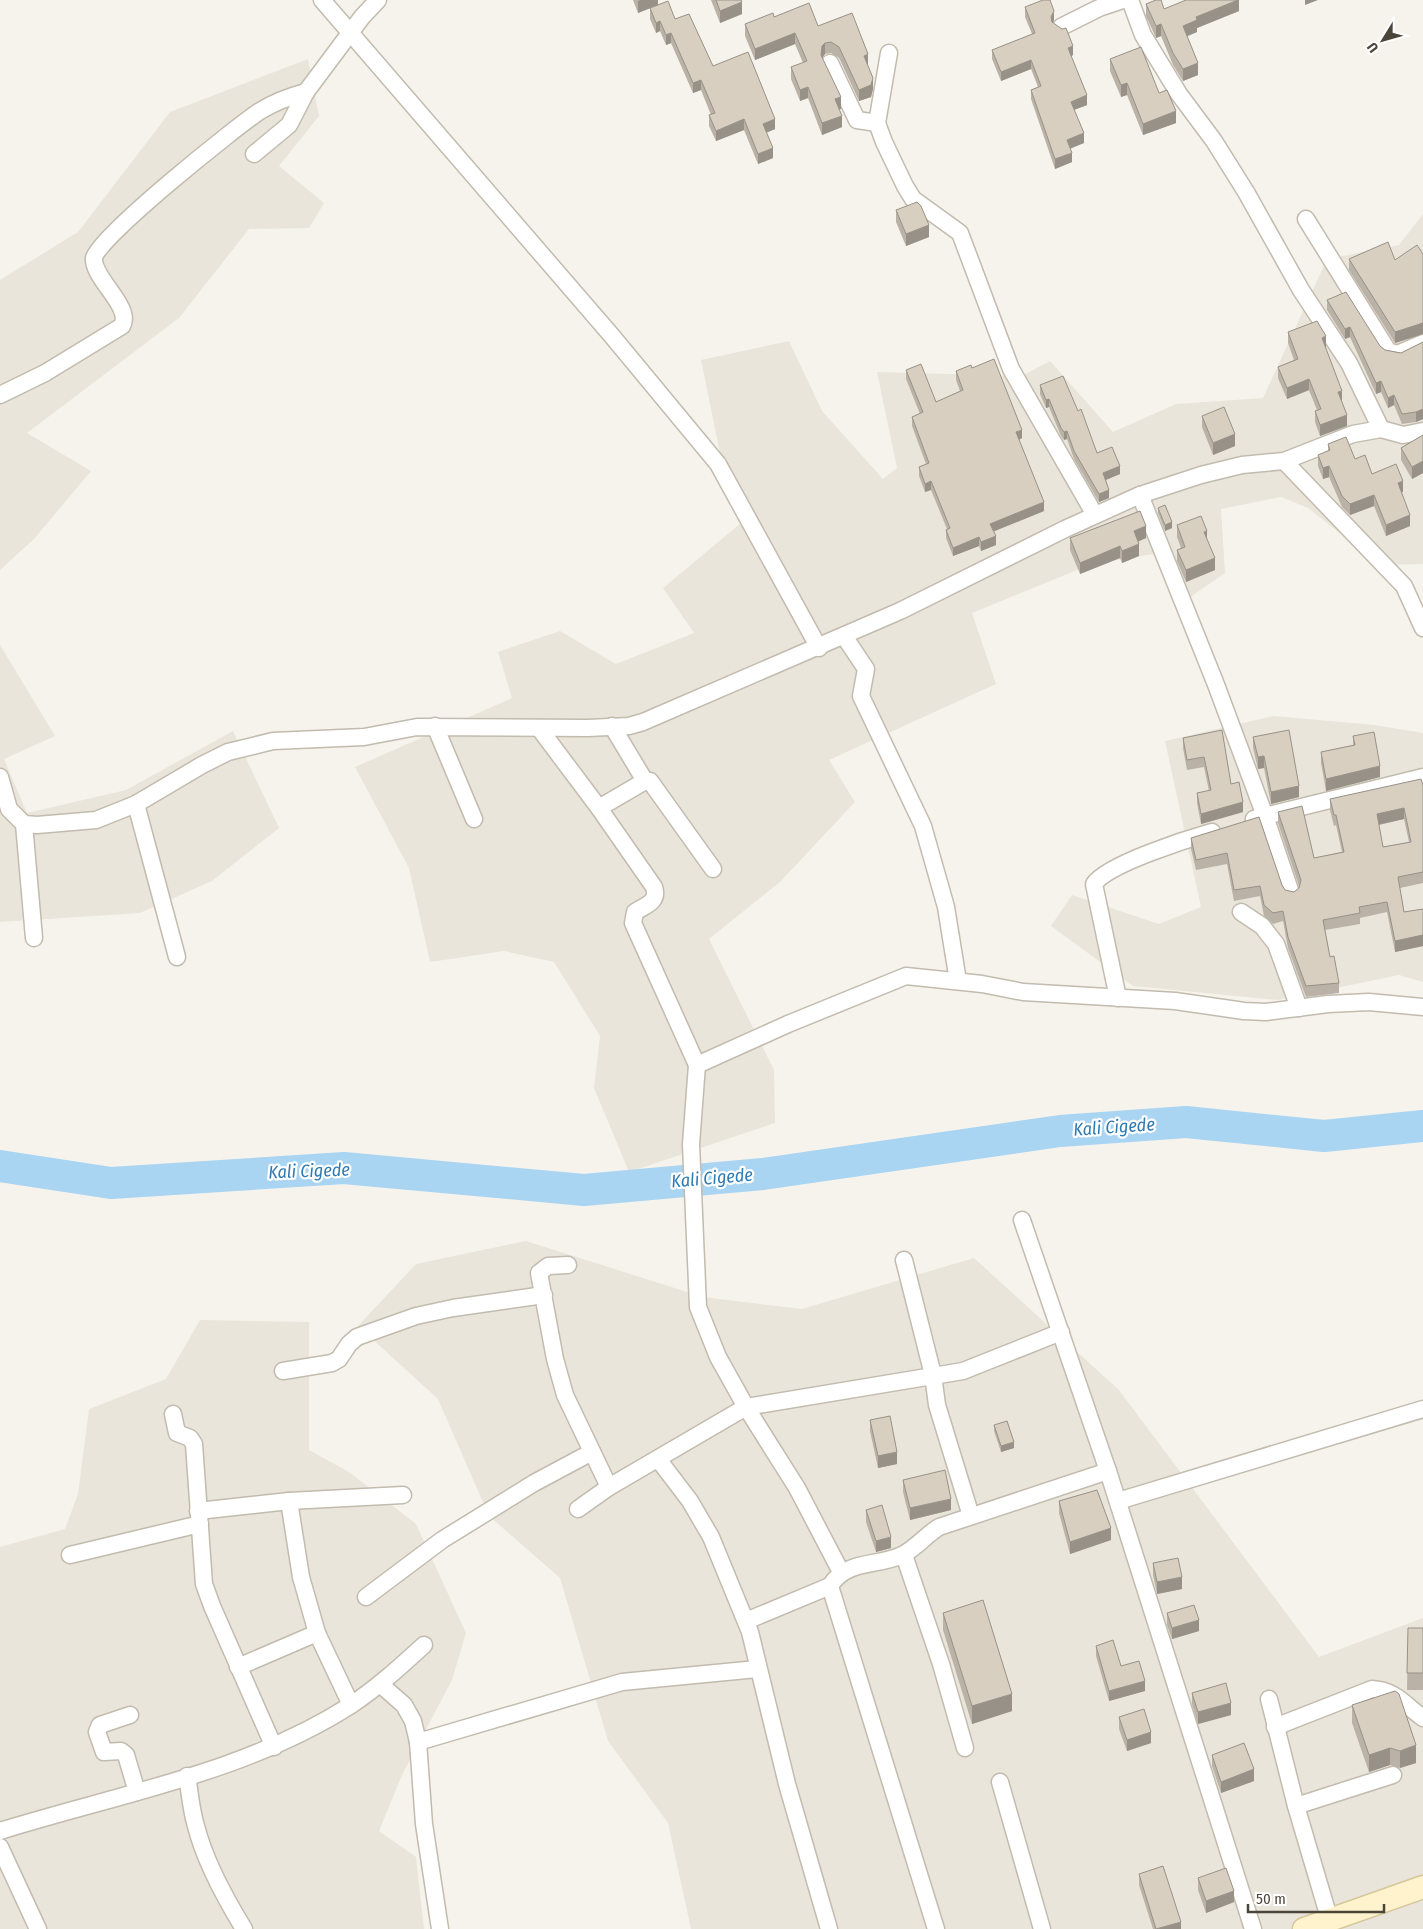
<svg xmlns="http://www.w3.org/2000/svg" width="1423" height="1929" font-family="'Fira Sans Condensed',sans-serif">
<rect width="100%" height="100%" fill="#f6f3ec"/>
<g fill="#eae5da">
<polygon points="308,59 319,116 279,166 324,203 309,228 249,229 179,318 27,433 91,471 34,539 0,570 0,280 78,232 170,112"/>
<polygon points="1423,214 1423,564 1380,565 1308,508 1281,497 1221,509 1225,573 1183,602 1153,554 1092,564 972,613 996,684 829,760 855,802 780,882 709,939 774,1070 775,1123 629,1172 594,1088 600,1036 554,962 504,951 430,962 409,868 355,767 512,698 498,652 560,631 616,664 694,633 663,588 741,523 724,473 701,360 789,341 822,411 883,479 897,468 877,372 1022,376 1050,361 1113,432 1176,404 1263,398 1327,259 1399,245"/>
<polygon points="0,645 55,736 4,759 27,813 126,790 233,731 279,828 212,881 140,913 0,922"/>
<polygon points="1273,716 1375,725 1423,733 1423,982 1399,975 1278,1000 1133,986 1051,926 1072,895 1159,924 1201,907 1165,741"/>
<polygon points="526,1241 703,1297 802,1309 974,1258 1119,1390 1319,1657 1423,1618 1423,1929 691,1929 668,1823 608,1741 560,1578 489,1516 438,1399 358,1326 416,1264"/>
<polygon points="200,1320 309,1322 309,1450 349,1472 416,1524 466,1633 452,1680 402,1775 379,1831 416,1857 424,1929 0,1929 0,1547 65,1529 78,1494 89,1409 166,1379"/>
</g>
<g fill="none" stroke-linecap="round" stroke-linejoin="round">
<polyline stroke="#a9d4f2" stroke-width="32" points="0,1166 111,1183 344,1168 584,1190 763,1174 1060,1131 1186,1122 1324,1136 1423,1126"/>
<defs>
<g id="street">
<polyline points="322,0 612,336 718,464 819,648"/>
<polyline points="1130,0 1143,35 1179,94 1214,141 1246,192 1301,290 1349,363 1381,429"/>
<polyline points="1061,27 1099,8 1123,0"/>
<polyline points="889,53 877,123 884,142 905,186 913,199 960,233 1011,369 1095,515"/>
<polyline points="830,63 857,120 877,123"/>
<polyline points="254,154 289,125 306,92 362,17 378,0"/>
<polyline points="1306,219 1388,351 1397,354 1423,343"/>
<path d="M0,395L45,373L122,326C133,307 92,278 94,258C96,239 237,126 260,111C273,103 291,96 306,92"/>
<polyline points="1284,461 1404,586 1423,628"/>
<polyline points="1140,495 1215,682 1265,816 1423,777"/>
<polyline points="844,636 866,669 861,696 923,826 946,907 958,981"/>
<polyline points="435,726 474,819"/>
<polyline points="612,726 645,781"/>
<path d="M539,728L599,808L654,887C659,902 646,905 635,912L633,923L697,1065L691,1144L698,1307L718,1357L746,1407L797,1488L841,1572"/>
<polyline points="0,777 9,809 24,824 37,825 96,820 136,804 202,765 228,752 273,741 364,737 417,727 588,728 629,726 643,722 900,611 1065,529 1140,495 1201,475 1242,465 1284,461 1353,434 1381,429 1403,435 1423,431"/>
<polyline points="136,804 177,957"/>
<polyline points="599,808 645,781 650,781 713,869"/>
<polyline points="1254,819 1265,816 1291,893"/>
<polyline points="24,824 34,938"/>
<polyline points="1241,912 1262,926 1276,944 1299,1008"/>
<path d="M1118,998L1094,884C1108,864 1187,839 1212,832"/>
<polyline points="697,1065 788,1024 906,976 982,984 1023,992 1175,1001 1244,1011 1266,1012 1328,1004 1369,1002 1423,1007"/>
<polyline points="1022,1220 1108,1471 1253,1929"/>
<polyline points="904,1260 933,1375 937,1405 971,1516"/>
<polyline points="568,1265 548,1266 539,1273 555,1359 565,1395 609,1487 746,1407 963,1371 1061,1332"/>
<polyline points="283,1371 332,1363 339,1359 349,1344 357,1337 416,1316 453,1308 544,1295"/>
<polyline points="173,1414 177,1433 190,1438 194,1444 204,1584 212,1606 274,1747"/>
<polyline points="658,1459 690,1501 711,1537 750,1632 787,1784 829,1929"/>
<polyline points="289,1501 301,1577 317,1633 351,1705"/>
<polyline points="1118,1501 1423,1409"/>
<polyline points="578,1509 609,1487"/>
<polyline points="198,1511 289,1501 403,1495"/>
<polyline points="70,1555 200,1524"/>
<polyline points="904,1555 941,1664 965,1748"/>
<polyline points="366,1597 442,1540 534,1483 592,1452"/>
<polyline points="746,1621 830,1586"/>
<polyline points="238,1667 317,1633"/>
<polyline points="380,1684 404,1705 413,1721 418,1742 424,1824 440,1929"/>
<polyline points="1269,1699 1296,1806 1330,1921"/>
<polyline points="130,1715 100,1725 97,1732 104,1752 121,1751 126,1755 137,1792"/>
<path d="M1275,1727L1372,1689C1395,1690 1405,1705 1423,1718"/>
<polyline points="418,1742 622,1682 757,1669"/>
<path d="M187,1776C190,1793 191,1810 196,1826C205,1862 225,1898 244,1929"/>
<polyline points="1000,1782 1042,1929"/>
<polyline points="1296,1806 1393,1775"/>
<path d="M0,1831C118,1794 245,1773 351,1705C378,1687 401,1666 424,1645"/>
<polyline points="0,1847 38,1929"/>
<path d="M936,1929L830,1586C847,1559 877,1567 902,1555C915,1549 926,1535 939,1527L1108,1471"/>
</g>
<polyline id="secondary" points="1304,1929 1423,1887"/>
</defs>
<use href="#street" stroke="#c2bbae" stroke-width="19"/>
<use href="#secondary" stroke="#d6c79b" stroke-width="25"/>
<use href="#street" stroke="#fff" stroke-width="16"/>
<use href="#secondary" stroke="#fff3cd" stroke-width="22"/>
</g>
<g fill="#bab2a6" fill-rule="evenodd">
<polygon points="633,0 658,0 658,5 638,13"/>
<polygon points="711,0 741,0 742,14 720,23"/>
<polygon points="1239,0 1239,11 1197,28 1197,32 1187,36 1198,75 1183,81 1173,65 1161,36 1156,38 1146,16 1146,4 1164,9"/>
<polygon points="1025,7 1054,20 1053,23 1073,55 1071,56 1087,105 1074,110 1084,143 1070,148 1072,162 1055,169 1031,99 1031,90 1038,87 1031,69 1001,81 992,59 992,50 1032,34 1025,17"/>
<polygon points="650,8 675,19 713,66 775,129 766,133 773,158 758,164 744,130 716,141 709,126 709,115 711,115 701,90 693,93 671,43 666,45 660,31 656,33 650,19"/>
<polygon points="774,17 818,26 868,65 868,66 873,89 871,97 859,101 839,58 831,53 825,54 822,57 841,109 839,109 842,127 822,135 808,98 800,101 791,79 791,67 803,63 795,44 755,60 745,36 745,24"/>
<polygon points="1110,59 1176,123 1143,135 1127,95 1121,97 1110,71"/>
<polygon points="896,210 929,237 906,246 896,222"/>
<polygon points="1423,254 1423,334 1395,343 1349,270 1349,259 1395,260"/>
<polygon points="1327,300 1385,350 1401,353 1423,342 1423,419 1416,422 1402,424 1394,405 1388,408 1381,392 1376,394 1350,337 1345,339 1327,310"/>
<polygon points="1288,332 1326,347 1325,347 1342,402 1347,426 1320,436 1315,422 1315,411 1317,410 1309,390 1287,399 1278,378 1278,367 1294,360 1288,343"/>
<polygon points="972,368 1022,438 1019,440 1044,511 994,531 996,545 981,551 979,546 953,556 946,538 946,530 947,529 931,490 925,492 919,476 919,467 926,464 912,426 912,417 920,414 906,379 906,370 936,402 960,391 956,380 956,371"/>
<polygon points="1040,385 1078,411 1097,453 1120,474 1106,480 1109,498 1099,502 1074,459 1067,439 1064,440 1061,436 1049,407 1046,408 1040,394"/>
<polygon points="1202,416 1235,446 1213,455 1202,427"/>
<polygon points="1423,435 1423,473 1412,479 1401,460 1401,448"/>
<polygon points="1328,444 1355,459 1372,474 1403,492 1401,492 1410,526 1386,536 1374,506 1350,515 1342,507 1329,477 1323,479 1318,466 1318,455 1328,451"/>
<polygon points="1158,508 1172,528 1165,531 1158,513"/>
<polygon points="1177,525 1207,540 1215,570 1186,582 1177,561 1177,550 1181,548 1177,537"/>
<polygon points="1070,538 1146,538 1138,542 1139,556 1122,563 1120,558 1080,574 1070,550"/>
<polygon points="1222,730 1231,784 1243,812 1201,824 1197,803 1197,793 1209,791 1204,767 1187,770 1183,748 1183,738"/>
<polygon points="1353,736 1380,777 1326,791 1321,763 1321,752 1353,745"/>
<polygon points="1253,737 1299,797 1271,804 1264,768 1258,769 1253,748"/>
<path d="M1423,785V883L1400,888L1404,912L1423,909V946L1395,952L1387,912L1360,918V924L1325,930L1330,957L1339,983V993L1306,997L1288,948L1283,921L1273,924L1264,916L1260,896L1234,901L1227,864L1196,870L1191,849V838L1259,817L1282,885L1285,890L1294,892L1299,888V886L1278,823V812L1314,858L1342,852L1336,825L1334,826L1330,810V799ZM1404,819L1409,842L1383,847L1379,825Z"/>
<polygon points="870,1420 897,1464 878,1468 870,1431"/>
<polygon points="994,1425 1014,1448 1001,1452 994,1431"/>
<polygon points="903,1480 951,1510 910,1520 903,1492"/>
<polygon points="1059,1501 1111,1540 1070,1554 1059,1513"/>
<polygon points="866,1510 891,1548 876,1552 866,1522"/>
<polygon points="1153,1563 1182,1589 1157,1594 1153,1575"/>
<polygon points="943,1613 1012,1711 972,1724 943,1630"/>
<polygon points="1167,1613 1199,1631 1172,1639 1167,1625"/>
<polygon points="1408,1628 1423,1628 1423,1690 1407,1690"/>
<polygon points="1096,1646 1121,1666 1145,1691 1109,1701 1096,1656"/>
<polygon points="1192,1693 1231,1715 1198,1724 1192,1704"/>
<polygon points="1352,1705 1416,1763 1400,1768 1390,1765 1369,1772 1352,1723"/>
<polygon points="1119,1717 1151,1743 1127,1751 1119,1729"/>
<polygon points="1212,1755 1254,1781 1221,1793 1212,1766"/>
<polygon points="1139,1874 1181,1929 1153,1929 1139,1885"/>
<polygon points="1198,1878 1234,1902 1206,1913 1198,1890"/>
</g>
<g fill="#979187">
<polygon points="641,0 658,0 658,5 638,13 638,1"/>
<polygon points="1238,0 1239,0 1239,11 1197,28 1197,32 1183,38 1183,26 1196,17"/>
<polygon points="1305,0 1318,0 1305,5"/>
<polygon points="742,2 742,14 720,23 720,11"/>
<polygon points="1054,11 1054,20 1051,26 1051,17"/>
<polygon points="660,21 660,31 656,33 656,23"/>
<polygon points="1161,24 1161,36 1156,38 1156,26"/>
<polygon points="671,33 671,43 666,45 666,35"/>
<polygon points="795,33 795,44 755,60 755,49"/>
<polygon points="825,43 825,54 822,58 821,55 822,46"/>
<polygon points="1073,46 1073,55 1068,58 1068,48"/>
<polygon points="868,54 868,65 864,67 864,56"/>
<polygon points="1031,60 1031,69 1001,81 1001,72"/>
<polygon points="1198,63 1198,75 1183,81 1183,69"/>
<polygon points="873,78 873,89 871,97 859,101 859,90"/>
<polygon points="701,80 701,90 693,93 693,83"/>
<polygon points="1127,83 1127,95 1121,97 1121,85"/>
<polygon points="808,87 808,98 800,101 800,90"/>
<polygon points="1087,95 1087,105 1071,111 1071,102"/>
<polygon points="841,97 841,109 835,111 835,99"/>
<polygon points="1176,111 1176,123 1143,135 1143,124"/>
<polygon points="842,116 842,127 822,135 822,123"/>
<polygon points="744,119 744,130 716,141 716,131"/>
<polygon points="775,119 775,129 763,134 763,124"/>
<polygon points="1084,133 1084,143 1067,150 1067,140"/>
<polygon points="773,148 773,158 758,164 758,154"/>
<polygon points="1072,153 1072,162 1055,169 1055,159"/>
<polygon points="929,225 929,237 906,246 906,234"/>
<polygon points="1423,323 1423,334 1395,343 1395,332"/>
<polygon points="1350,327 1350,337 1345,339 1345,329"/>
<polygon points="1326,336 1326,347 1322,349 1322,338"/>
<polygon points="1309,379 1309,390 1287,399 1287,388"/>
<polygon points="1381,381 1381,392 1376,394 1376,383"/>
<polygon points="1342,391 1342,402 1338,403 1338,392"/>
<polygon points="1394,395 1394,405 1388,408 1388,398"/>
<polygon points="1049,399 1049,407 1046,408 1046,400"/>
<polygon points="1423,409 1423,419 1416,422 1416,412"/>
<polygon points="1347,415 1347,426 1320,436 1320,425"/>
<polygon points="1022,430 1022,438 1016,441 1016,432"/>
<polygon points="1067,431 1067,439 1064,440 1064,432"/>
<polygon points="1235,434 1235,446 1213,455 1213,443"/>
<polygon points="1423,461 1423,473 1412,479 1412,467"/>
<polygon points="1120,466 1120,474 1103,481 1103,473"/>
<polygon points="1329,466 1329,477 1323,479 1323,468"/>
<polygon points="931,481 931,490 925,492 925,484"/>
<polygon points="1403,481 1403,492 1398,494 1398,483"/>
<polygon points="1109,490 1109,498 1099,502 1099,494"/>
<polygon points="1374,495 1374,506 1350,515 1350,504"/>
<polygon points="1044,502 1044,511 990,533 990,524"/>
<polygon points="1410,515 1410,526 1386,536 1386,525"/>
<polygon points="1172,522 1172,528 1165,531 1165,525"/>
<polygon points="1146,526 1146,538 1134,543 1134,531"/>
<polygon points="1207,531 1207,542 1204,532"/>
<polygon points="996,536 996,545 981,551 981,542"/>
<polygon points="979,537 979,546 953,556 953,548"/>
<polygon points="1139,544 1139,556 1122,563 1122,551"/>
<polygon points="1120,546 1120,558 1080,574 1080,563"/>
<polygon points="1215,558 1215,570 1186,582 1186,570"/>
<polygon points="1264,756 1264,768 1258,769 1258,757"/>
<polygon points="1380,766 1380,777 1326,791 1326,779"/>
<polygon points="1299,786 1299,797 1271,804 1271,792"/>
<polygon points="1243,802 1243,812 1201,824 1201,814"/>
<polygon points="1404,808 1404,819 1377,825 1377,814"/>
<polygon points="1423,935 1423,946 1395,952 1395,941"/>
<polygon points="1014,1442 1014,1448 1001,1452 1001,1446"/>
<polygon points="897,1452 897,1464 878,1468 878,1456"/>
<polygon points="951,1499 951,1510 910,1520 910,1508"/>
<polygon points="1111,1528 1111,1540 1070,1554 1070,1542"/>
<polygon points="891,1537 891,1548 876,1552 876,1541"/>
<polygon points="1182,1577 1182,1589 1157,1594 1157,1582"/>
<polygon points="1199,1620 1199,1631 1172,1639 1172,1628"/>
<polygon points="1145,1681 1145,1691 1109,1701 1109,1691"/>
<polygon points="1012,1694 1012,1711 972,1724 972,1706"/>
<polygon points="1231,1703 1231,1715 1198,1724 1198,1712"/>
<polygon points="1151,1732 1151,1743 1127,1751 1127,1740"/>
<polygon points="1416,1745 1416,1763 1400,1768 1400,1751"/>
<polygon points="1390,1748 1390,1765 1369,1772 1369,1755"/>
<polygon points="1254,1769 1254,1781 1221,1793 1221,1782"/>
<polygon points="1234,1891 1234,1902 1206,1913 1206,1901"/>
<polygon points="1181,1922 1181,1929 1157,1929"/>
</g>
<g fill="#d8cfc1" stroke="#979187" fill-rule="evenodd">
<polygon points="716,0 741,0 742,2 720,11"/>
<polygon points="1043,0 1050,0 1054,11 1051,17 1052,22 1062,29 1066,28 1073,46 1068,48 1087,95 1071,102 1084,133 1067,140 1072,153 1055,159 1031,90 1041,86 1031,60 1001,72 992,50 1035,33 1025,7"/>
<polygon points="1156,0 1161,0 1164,9 1186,0 1238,0 1196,17 1197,20 1183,26 1198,63 1183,69 1173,53 1161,24 1156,26 1146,4"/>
<polygon points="668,1 675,19 689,14 713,66 748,52 775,119 763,124 773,148 758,154 744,119 716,131 709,115 715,113 701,80 693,83 671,33 666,35 660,21 656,23 650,8"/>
<polygon points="809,3 818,26 852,13 868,54 864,56 873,78 871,85 859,90 839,47 831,42 825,43 822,46 821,55 841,97 835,99 842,116 822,123 808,87 800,90 791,67 807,61 795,33 755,49 745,24 773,13 774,17"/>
<polygon points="1141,47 1159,93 1167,90 1176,111 1143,124 1127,83 1121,85 1110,59"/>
<polygon points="917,202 921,206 929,225 906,234 896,210"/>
<polygon points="1388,242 1395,260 1417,245 1423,254 1423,323 1395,332 1349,259"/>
<polygon points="1346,292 1380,346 1385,350 1401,353 1423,342 1423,409 1416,412 1402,414 1394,395 1388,398 1381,381 1376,383 1350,327 1345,329 1327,300"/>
<polygon points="1317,321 1326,336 1322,338 1342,391 1338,392 1347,415 1320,425 1315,411 1321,409 1309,379 1287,388 1278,367 1298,359 1288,332"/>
<polygon points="994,359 1022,430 1016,432 1044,502 990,524 996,536 981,542 979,537 953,548 946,530 950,528 931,481 925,484 919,467 929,463 912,417 923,412 906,370 921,364 936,402 963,390 956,371 971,365 972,368"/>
<polygon points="1063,376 1078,411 1081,409 1097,453 1112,447 1120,466 1103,473 1109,490 1099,494 1074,451 1067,431 1064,432 1061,428 1049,399 1046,400 1040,385"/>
<polygon points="1224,407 1235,434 1213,443 1202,416"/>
<polygon points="1423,435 1423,461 1412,467 1401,448"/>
<polygon points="1346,437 1355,459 1365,455 1372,474 1396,464 1403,481 1398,483 1410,515 1386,525 1374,495 1350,504 1342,496 1329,466 1323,468 1318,455 1330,450 1328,444"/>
<polygon points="1165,505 1172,522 1165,525 1158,508"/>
<polygon points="1140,511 1146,526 1134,531 1139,544 1122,551 1120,546 1080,563 1070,538"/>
<polygon points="1201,516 1207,531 1204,532 1215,558 1186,570 1177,550 1185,547 1177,525"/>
<polygon points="1222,730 1231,784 1239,782 1243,802 1201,814 1197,793 1211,790 1204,757 1187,760 1183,738"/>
<polygon points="1289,730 1299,786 1271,792 1264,756 1258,757 1253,737"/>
<polygon points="1374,732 1380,766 1326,779 1321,752 1355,745 1353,736"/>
<path d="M1421,779L1423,785V872L1398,877L1404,912L1423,909V935L1395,941L1387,902L1359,907L1360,913L1323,920L1330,957L1334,956L1339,983L1306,986L1288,937L1283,911L1273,913L1264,905L1260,886L1234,890L1227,853L1196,860L1191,838L1259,817L1282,885L1285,890L1294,892L1299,888L1301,880L1278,812L1302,806L1314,858L1344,852L1336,815H1334L1330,799ZM1404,808L1411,842L1383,847L1377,814Z"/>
<polygon points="890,1416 897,1452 878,1456 870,1420"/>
<polygon points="1007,1421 1014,1442 1001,1446 994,1425"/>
<polygon points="945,1470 951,1499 910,1508 903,1480"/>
<polygon points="1097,1490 1111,1528 1070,1542 1059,1501"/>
<polygon points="882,1505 891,1537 876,1541 866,1510"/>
<polygon points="1178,1558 1182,1577 1157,1582 1153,1563"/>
<polygon points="983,1600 1012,1694 972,1706 943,1613"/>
<polygon points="1194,1605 1199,1620 1172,1628 1167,1613"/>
<polygon points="1408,1628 1423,1628 1423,1673 1407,1673"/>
<polygon points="1113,1640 1121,1666 1139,1661 1145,1681 1109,1691 1096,1646"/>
<polygon points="1226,1683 1231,1703 1198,1712 1192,1693"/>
<polygon points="1395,1691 1399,1694 1416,1745 1400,1751 1390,1748 1369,1755 1352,1705"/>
<polygon points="1144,1709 1151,1732 1127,1740 1119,1717"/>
<polygon points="1244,1743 1254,1769 1221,1782 1212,1755"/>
<polygon points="1163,1866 1181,1922 1156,1929 1139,1874"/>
<polygon points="1226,1868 1234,1891 1206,1901 1198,1878"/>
</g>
<g text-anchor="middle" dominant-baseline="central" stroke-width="4.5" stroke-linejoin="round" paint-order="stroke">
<g font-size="18" font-style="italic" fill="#2e7ab2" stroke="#fff">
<text transform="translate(1114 1127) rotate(-4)">Kali Cigede</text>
<text transform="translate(309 1171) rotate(-2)">Kali Cigede</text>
<text transform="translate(712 1178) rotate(-5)">Kali Cigede</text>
</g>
</g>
<g transform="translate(1383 40) rotate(233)" stroke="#ffffff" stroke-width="4" paint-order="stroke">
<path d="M0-4L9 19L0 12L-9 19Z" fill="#4b4439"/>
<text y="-8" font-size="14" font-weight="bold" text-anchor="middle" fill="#4b4439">U</text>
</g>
<path d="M1248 1904v8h136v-8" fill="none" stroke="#4b4439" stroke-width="2.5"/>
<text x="1256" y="1904" font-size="15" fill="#4b4439" stroke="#ffffff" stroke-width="4" paint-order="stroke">50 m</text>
</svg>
